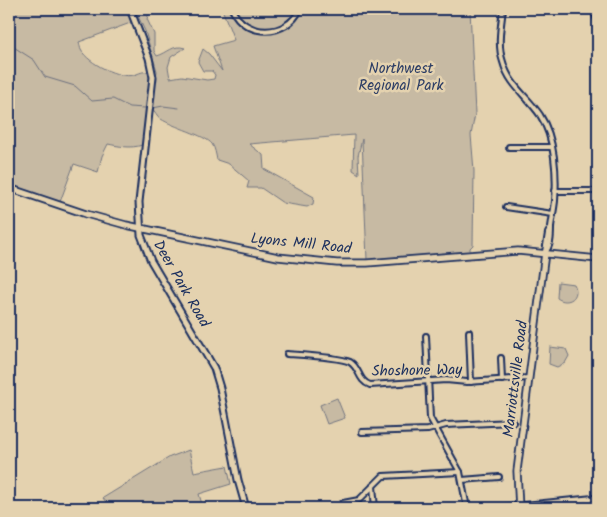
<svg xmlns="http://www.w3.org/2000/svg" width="607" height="517" font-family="Kalam,sans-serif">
<rect width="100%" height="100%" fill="#e4d2af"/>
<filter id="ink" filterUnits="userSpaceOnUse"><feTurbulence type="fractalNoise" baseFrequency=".02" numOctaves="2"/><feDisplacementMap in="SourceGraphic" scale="10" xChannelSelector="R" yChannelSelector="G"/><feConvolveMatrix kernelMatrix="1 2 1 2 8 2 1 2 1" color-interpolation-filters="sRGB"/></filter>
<g filter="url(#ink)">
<g fill="#c7baa3" stroke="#717480">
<path d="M9,9H156L150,10L147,19L154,34V51L157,56C168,53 173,44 185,48L171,57L168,67L170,78L182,76L207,80L214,79L215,75L212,71H203L198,62L203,49L209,54L222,71L213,46L234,40L222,9H470L475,114L471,135L474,171L473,245L470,248V253L367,260L362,139L358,156L359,174L353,170L354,135L249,144L263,155L264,169L314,197L313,204L307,207L283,203L261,188H247L249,181L229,164L217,160C216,155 215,148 212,144C205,135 173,127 161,119C156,116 156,111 151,108L157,71L145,31L137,14L131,15L133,22L79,42C80,45 80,48 81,50C88,63 119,79 134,75C140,73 142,71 149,72V92L142,145C131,149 118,146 108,144L102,156L98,172L74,164L60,202L9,186Z"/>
<path d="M558,282L574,284C581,297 568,306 557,298Z"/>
<polygon points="550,347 566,349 569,356 565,363 557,367 549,364"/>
<polygon points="337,398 345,418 327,424 320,405"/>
<polygon points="189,450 194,472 227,466 231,484 199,494 203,508 110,508 103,498 170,457"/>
</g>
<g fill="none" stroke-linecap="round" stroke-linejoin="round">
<g stroke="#6b6f7e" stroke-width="1">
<polyline points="9,44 34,60 45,77 75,86 92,101 113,99 129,107 145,108"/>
<polyline points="153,108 163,106 179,108"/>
</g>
<defs>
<g id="minor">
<path d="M232,9C245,38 287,38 300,9"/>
<path d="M503,9C501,26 497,45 503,62C509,85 527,96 540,115C555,138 557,174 555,201C554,210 552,219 551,227C551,237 551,245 545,253"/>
<polyline points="593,9 598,23"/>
<polyline points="509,147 551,147"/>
<polyline points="555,191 598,191"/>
<polyline points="506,207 553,214"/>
<polyline points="545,252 548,233 551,228"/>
<polyline points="469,332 471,382"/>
<polyline points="426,336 430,418 460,472 467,508"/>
<path d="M287,354C301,355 339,357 350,362C360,368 358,381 370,385L446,380L467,382L529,378"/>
<polyline points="501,358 502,380"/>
<polyline points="362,432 428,430 446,425 513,422"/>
<polyline points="462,480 499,477"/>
<polyline points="373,486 375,508"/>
<polyline points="588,499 589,508"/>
<polyline points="344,508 343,503 359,500 383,476 460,472"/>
</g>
<g id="tertiary">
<polyline points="130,9 149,58 153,77 139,202 141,235 151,261 214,368 220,388 238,480 246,508"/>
<polyline points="500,508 598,498"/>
</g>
<g id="secondary">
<polyline points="9,188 86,214 126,225 278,257 337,263 367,263 518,251 598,259"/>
<polyline points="519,508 517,471 545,253"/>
</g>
</defs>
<use href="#minor" stroke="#1b2f5e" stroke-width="8"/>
<use href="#tertiary" stroke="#1b2f5e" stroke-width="9"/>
<use href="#secondary" stroke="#1b2f5e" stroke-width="9"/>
<use href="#minor" stroke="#e4d2af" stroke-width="4"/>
<use href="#tertiary" stroke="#e4d2af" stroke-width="5"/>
<use href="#secondary" stroke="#e4d2af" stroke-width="5.5"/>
</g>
</g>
<g text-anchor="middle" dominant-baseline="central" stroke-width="5" stroke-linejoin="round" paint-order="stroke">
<g font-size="15" fill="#2c3d65" stroke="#e4d2af">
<text x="401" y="69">Northwest<tspan x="401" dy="17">Regional Park</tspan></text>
</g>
<g font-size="15" fill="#1b2f5e" stroke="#e4d2af">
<text transform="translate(301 244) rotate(6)">Lyons Mill Road</text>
<text transform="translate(181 284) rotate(60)">Deer Park Road</text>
<text transform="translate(417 371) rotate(-1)">Shoshone Way</text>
<text transform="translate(516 379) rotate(-83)">Marriottsville Road</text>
</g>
</g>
<rect width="607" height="517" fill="none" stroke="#e4d2af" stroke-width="30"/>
<rect x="15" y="15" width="577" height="487" fill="none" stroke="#1b2f5e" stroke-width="2" filter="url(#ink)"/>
</svg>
